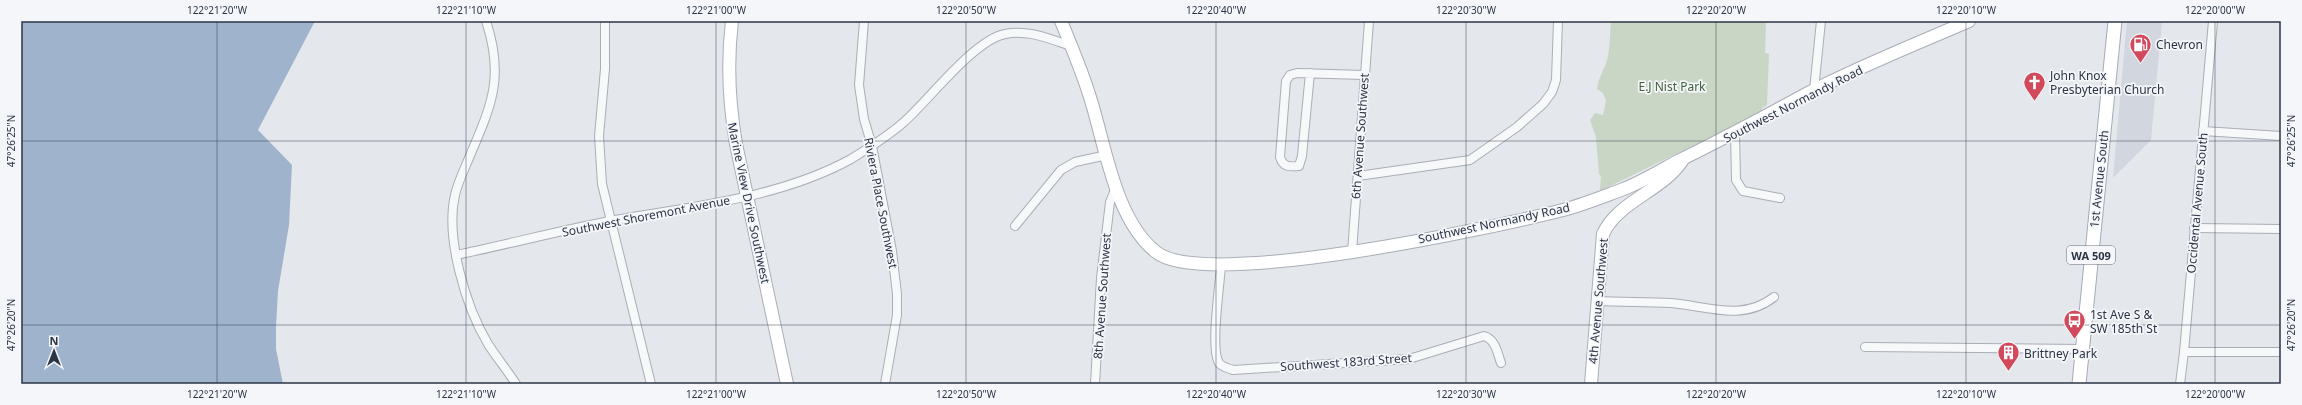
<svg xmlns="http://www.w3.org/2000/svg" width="2302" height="405" font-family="'Noto Sans',sans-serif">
<rect width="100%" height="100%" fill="#e4e7ec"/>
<polygon fill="#d2d6de" points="2127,21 2162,21 2151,140 2113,178"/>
<path fill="#c9d6c5" d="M1611,21H1766L1765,53L1769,54L1767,105L1762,108V112L1600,191L1601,176L1599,174L1596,137L1590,120L1595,113L1603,115L1606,101L1603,93L1597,89C1598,77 1606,68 1608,56C1610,45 1610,33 1611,21Z"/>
<polygon fill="#9fb4cc" points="21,21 315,21 258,130 292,165 289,225 278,291 276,327 276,349 283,384 21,384"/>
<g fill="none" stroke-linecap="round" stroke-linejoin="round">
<defs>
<g id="street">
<path d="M486,21C505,78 491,106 469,158C464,170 458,182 455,195C445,238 466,307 488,344C497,358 507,370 516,384"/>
<polyline points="605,21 605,69 599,136 602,184 651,384"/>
<polyline points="864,21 859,85 864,119 872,146 892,251 897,294 897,315 885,384"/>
<path d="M1310,73L1302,156L1299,166C1289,167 1283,167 1280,157L1286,81L1290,75L1297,73L1364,75"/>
<polyline points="1814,90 1821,21"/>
<polyline points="2203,131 2281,136"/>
<polyline points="1735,133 1736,180 1743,191 1780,198"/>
<polyline points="1358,176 1470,160 1517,127 1543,104 1552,92 1556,80 1558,21"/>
<polyline points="1015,226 1061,170 1075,162 1107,155"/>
<polyline points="2194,228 2281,229"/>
<polyline points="1352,252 1369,21"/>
<path d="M456,255C509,244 562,230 615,220C694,206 780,198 851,159C869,148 888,136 904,122C929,100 974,40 1005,34C1027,29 1050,39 1071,46"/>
<path d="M1221,265C1220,285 1210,349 1219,363C1222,367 1228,368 1233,370L1409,359L1484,336C1496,340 1497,352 1501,363"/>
<path d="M1597,301C1622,302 1646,302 1671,303C1706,306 1743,322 1774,297"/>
<polyline points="1865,347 2082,349"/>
<polyline points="2184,352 2281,352"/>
<polyline points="1095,384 1101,278 1110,202 1116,187"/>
<polyline points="2180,384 2184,352 2213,21"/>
</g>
<g id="secondary">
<path d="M732,21C727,62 729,103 736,144L787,384"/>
<path d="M1061,21C1071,45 1081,69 1089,94C1105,142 1114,219 1156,252C1204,291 1496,227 1563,210C1582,205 1602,197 1621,190C1640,183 1658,172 1676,162C1721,140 1766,116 1810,92C1861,66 1916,44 1969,21"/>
<path d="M1591,384L1603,234C1617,202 1662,191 1682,161"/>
</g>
<polyline id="primary" points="2079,384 2115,21"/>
</defs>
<use href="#street" stroke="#a9aeb7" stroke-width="10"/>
<use href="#secondary" stroke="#a9aeb7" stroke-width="14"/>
<use href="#primary" stroke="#a3abb8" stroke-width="15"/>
<use href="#street" stroke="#f7f8fa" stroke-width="8"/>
<use href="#secondary" stroke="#fff" stroke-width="12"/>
<use href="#primary" stroke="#fff" stroke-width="13"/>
</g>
<path fill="none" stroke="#2b3445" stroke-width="1" stroke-opacity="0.45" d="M217,21V384M466,21V384M716,21V384M966,21V384M1216,21V384M1466,21V384M1716,21V384M1966,21V384M2215,21V384M21,141H2281M21,325H2281"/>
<defs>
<symbol id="fuel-pin" viewBox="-11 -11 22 30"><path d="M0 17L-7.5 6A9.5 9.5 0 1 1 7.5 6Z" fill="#d1495b" stroke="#f4f6f9"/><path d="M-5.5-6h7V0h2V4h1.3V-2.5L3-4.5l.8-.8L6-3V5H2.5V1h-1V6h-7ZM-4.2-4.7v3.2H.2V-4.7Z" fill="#fff"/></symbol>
<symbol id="church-pin" viewBox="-11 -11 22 30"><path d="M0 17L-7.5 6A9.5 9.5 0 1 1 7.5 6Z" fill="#d1495b" stroke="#f4f6f9"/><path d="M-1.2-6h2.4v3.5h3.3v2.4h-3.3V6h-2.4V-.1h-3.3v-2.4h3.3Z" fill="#fff"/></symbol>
<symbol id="bus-pin" viewBox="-11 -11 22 30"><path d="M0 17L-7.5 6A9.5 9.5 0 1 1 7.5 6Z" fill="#d1495b" stroke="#f4f6f9"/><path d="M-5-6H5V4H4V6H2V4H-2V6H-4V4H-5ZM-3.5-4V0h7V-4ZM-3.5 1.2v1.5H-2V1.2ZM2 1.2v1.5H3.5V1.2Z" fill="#fff"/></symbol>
<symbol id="building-pin" viewBox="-11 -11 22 30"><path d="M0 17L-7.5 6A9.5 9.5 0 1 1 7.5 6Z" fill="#d1495b" stroke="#f4f6f9"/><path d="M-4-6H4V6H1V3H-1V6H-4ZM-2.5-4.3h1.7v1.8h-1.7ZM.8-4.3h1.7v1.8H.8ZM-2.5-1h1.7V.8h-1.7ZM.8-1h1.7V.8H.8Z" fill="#fff"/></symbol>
</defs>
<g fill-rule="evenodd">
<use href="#fuel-pin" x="2128" y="32" width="25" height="34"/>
<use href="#church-pin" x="2022" y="70" width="25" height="34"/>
<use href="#bus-pin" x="2062" y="308" width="25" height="34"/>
<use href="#building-pin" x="1996" y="340" width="25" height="34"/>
</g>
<g text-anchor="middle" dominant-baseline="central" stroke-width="3.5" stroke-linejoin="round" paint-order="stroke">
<rect fill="#f4f6f9" stroke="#676e7b" stroke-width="1" x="2067" y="246" width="48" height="18" rx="3"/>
<g font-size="11" font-weight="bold" fill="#2b3445">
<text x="2091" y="255">WA 509</text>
</g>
<g font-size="12" fill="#2b3445" stroke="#f4f6f9" text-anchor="start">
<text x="2156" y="44">Chevron</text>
<text x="2050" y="75">John Knox<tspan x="2050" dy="14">Presbyterian Church</tspan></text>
<text x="2090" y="314">1st Ave S &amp;<tspan x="2090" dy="14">SW 185th St</tspan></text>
<text x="2024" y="353">Brittney Park</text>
</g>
<g font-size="12" fill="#3f6138" stroke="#f4f6f9">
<text x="1672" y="86">E.J Nist Park</text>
</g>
<g font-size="12" fill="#2b3445" stroke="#f4f6f9">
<text transform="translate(1793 104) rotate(-27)">Southwest Normandy Road</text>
<text transform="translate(1360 136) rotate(-86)">6th Avenue Southwest</text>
<text transform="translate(2099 179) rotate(-84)">1st Avenue South</text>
<text transform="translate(749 203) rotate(78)">Marine View Drive Southwest</text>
<text transform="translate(881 203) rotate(79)">Riviera Place Southwest</text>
<text transform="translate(2197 203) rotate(-85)">Occidental Avenue South</text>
<text transform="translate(646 216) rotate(-11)">Southwest Shoremont Avenue</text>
<text transform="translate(1494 223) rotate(-12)">Southwest Normandy Road</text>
<text transform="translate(1102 296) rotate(-86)">8th Avenue Southwest</text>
<text transform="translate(1598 301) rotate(-85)">4th Avenue Southwest</text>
<text transform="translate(1346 362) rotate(-4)">Southwest 183rd Street</text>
</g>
</g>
<rect width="2302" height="405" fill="none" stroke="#f4f6f9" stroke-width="44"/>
<g transform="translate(54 351)" stroke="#f4f6f9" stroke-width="3" paint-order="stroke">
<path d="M0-3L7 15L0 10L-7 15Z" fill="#2b3445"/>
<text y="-6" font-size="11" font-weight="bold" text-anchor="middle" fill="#2b3445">N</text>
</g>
<rect x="22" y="22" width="2258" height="361" fill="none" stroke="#2b3445" stroke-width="1.5"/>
<g font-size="10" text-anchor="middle" fill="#2b3445">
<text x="217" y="14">122°21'20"W</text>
<text x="466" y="14">122°21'10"W</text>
<text x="716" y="14">122°21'00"W</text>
<text x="966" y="14">122°20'50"W</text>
<text x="1216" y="14">122°20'40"W</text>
<text x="1466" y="14">122°20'30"W</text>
<text x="1716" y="14">122°20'20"W</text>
<text x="1966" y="14">122°20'10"W</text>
<text x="2215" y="14">122°20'00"W</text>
<text transform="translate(11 141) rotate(-90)" y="4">47°26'25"N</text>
<text transform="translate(2291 141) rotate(-90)" y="4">47°26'25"N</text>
<text transform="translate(11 325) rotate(-90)" y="4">47°26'20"N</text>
<text transform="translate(2291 325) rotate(-90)" y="4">47°26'20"N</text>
<text x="217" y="398">122°21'20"W</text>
<text x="466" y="398">122°21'10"W</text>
<text x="716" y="398">122°21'00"W</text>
<text x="966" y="398">122°20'50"W</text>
<text x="1216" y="398">122°20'40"W</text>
<text x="1466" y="398">122°20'30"W</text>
<text x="1716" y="398">122°20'20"W</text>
<text x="1966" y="398">122°20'10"W</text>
<text x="2215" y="398">122°20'00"W</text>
</g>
</svg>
